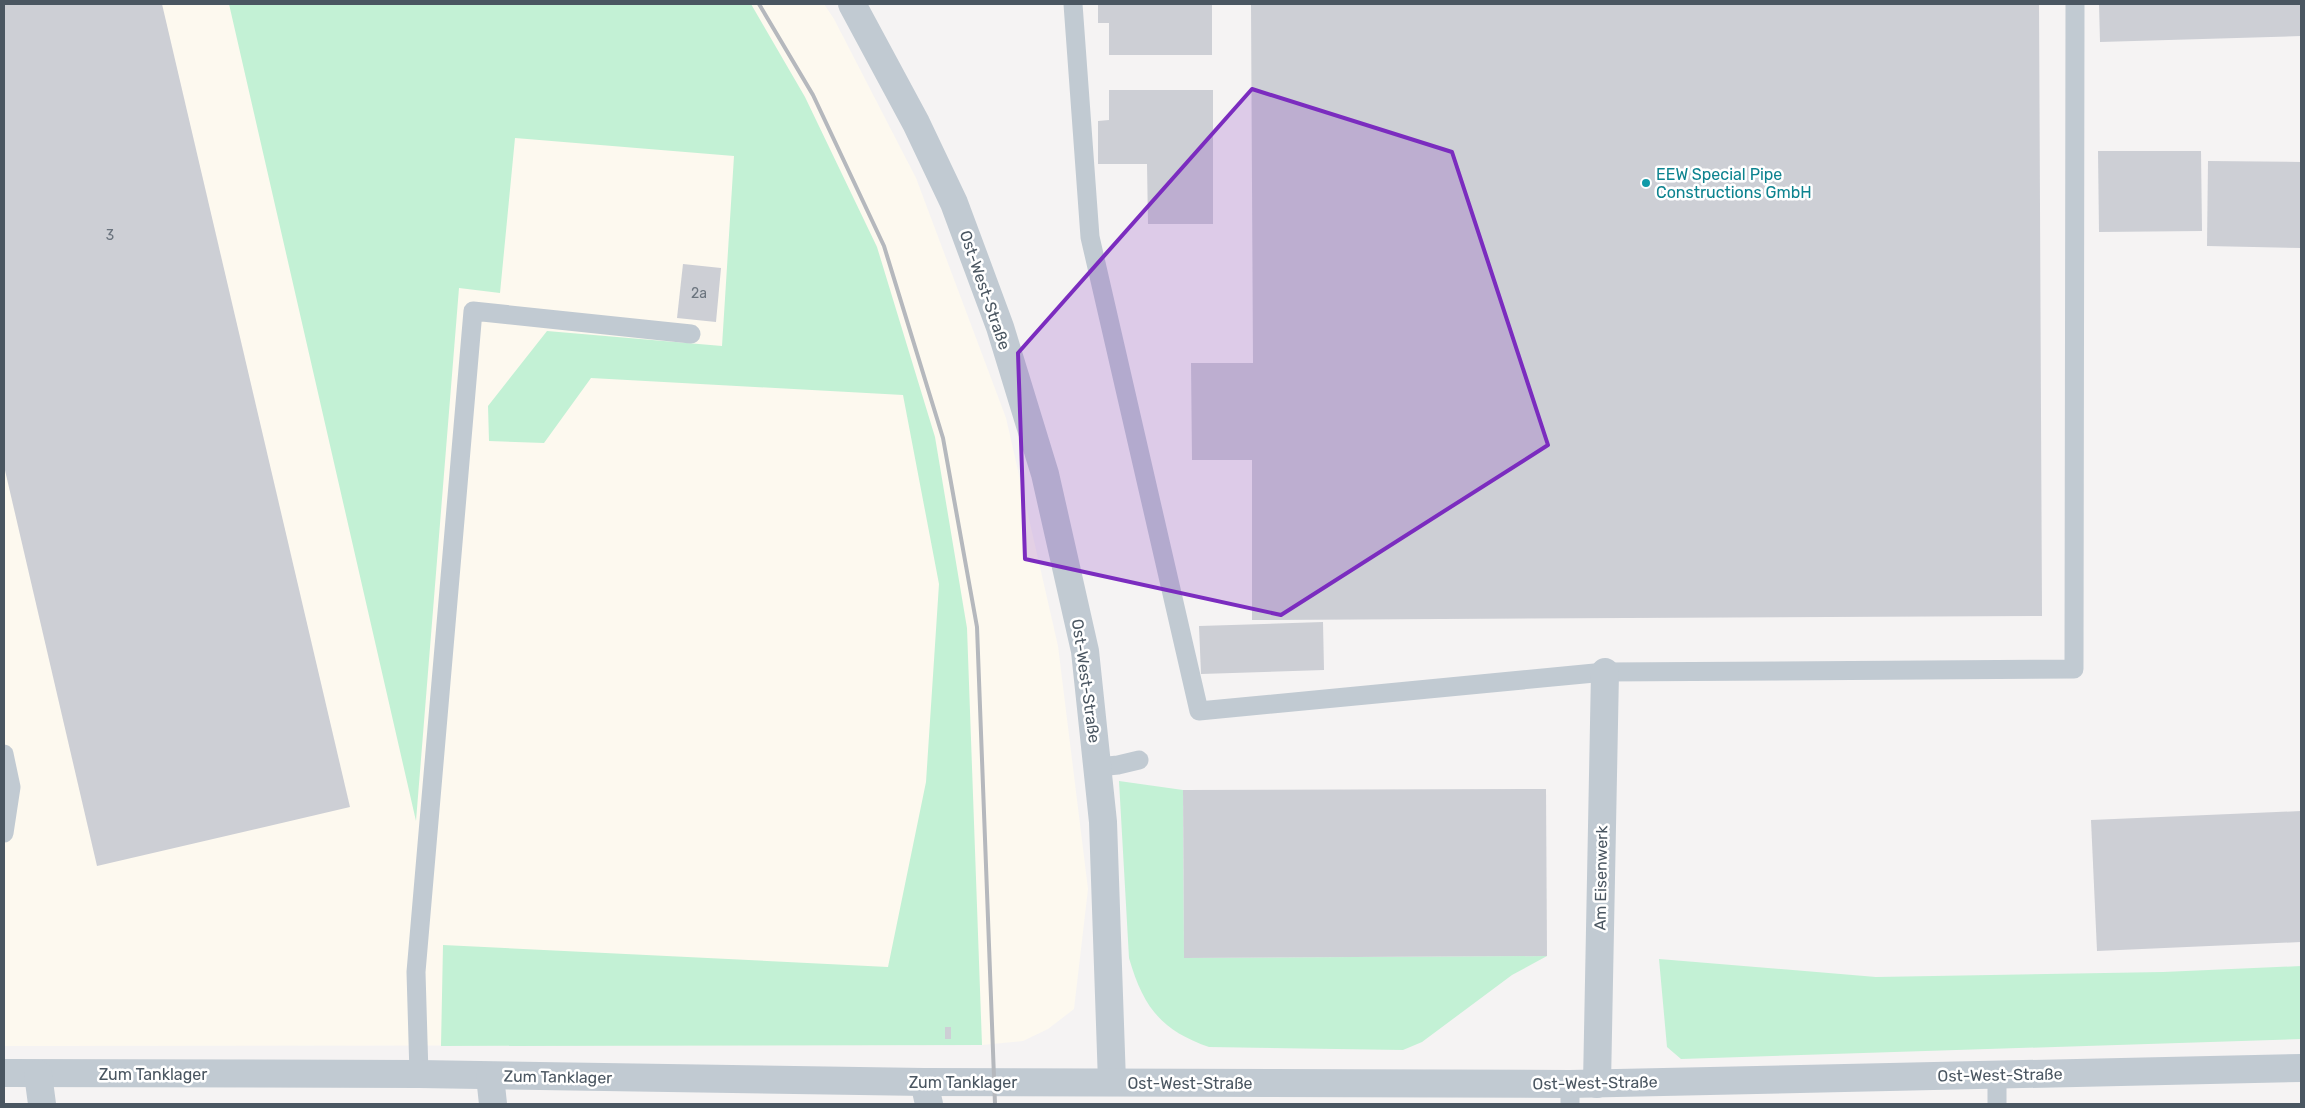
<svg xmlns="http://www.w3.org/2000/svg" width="2305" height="1108" font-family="Rubik,sans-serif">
<rect width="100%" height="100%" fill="#f5f3f3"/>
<polygon fill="#fdf9ef" points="4,4 824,4 834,19 916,178 1006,418 1058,646 1088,889 1074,1009 1048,1029 1023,1041 982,1045 4,1046"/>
<g fill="#c3f1d5">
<polygon points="229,4 751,4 805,97 877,247 935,437 967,628 982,1045 441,1046 443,945 888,967 926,782 939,584 903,395 591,378 544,443 489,441 488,406 547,331 722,346 734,156 515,138 500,293 459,288 416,821"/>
<path d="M1119,781L1183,790L1184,958L1547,956L1512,975L1422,1042L1403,1050L1209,1047C1160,1030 1143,1006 1129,958Z"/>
<polygon points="1659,959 1876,977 2163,972 2301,966 2301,1039 1681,1059 1667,1047"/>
</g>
<g fill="#cdcfd5">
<polygon points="4,4 162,4 350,807 97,866 4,466"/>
<polygon points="1098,4 1212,4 1212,55 1109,55 1109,23 1098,23"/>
<polygon points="1251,4 2039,4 2042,616 1252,620 1252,460 1192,460 1191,363 1253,363"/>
<polygon points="2099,4 2301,4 2301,36 2100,42"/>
<polygon points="1109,90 1213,90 1213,224 1148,224 1147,164 1098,164 1098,121 1109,120"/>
<polygon points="2098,151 2201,151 2202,231 2099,232"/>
<polygon points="2208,161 2301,162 2301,248 2207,246"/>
<polygon points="683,264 721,268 716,322 677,318"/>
<polygon points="1323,622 1324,670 1201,674 1199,626"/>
<polygon points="1546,789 1547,956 1184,958 1183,790"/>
<polygon points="2301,811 2301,942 2097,951 2091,820"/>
<rect x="945" y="1027" width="6" height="12"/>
</g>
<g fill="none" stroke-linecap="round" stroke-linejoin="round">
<g stroke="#c1cad2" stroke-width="19">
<polyline points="1073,4 1090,237 1199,711 1605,672 2074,669 2075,4"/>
<polyline points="4,754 11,787 4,833"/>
<polyline points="1098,767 1118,765 1139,760"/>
<polyline points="419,1074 416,972 473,311 691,334"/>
<polyline points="1997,1075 1997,1104"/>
<polyline points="1570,1084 1570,1104"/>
</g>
<g stroke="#c1cad2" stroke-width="28">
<polyline points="852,4 916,123 954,203 1000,327 1045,474 1085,651 1103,822 1112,1082"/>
<polyline points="4,1073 419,1074 924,1082 1570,1084 2301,1068"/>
<polyline points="38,1074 42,1104"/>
<polyline points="490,1076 493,1104"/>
<polyline points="924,1082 929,1104"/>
<polyline points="1597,1084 1605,672"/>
</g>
<polyline stroke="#b5b8bd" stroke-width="4" points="759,4 813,95 884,246 943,438 977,627 995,1104"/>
</g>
<path fill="#7b2cbf" fill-opacity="0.2" stroke="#7b2cbf" stroke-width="4" stroke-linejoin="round" d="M1252,89L1452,152L1548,445L1281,615L1025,559L1018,353Z"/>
<circle fill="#0f9aa8" stroke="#fff" stroke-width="2" cx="1646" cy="183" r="5"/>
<g text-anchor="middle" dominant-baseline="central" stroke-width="5" stroke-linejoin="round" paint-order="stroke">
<g font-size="14" fill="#6b747e">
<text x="110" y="235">3</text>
<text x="699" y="293">2a</text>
</g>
<g font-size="16" fill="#0d838f" stroke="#fff" text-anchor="start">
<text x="1656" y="174">EEW Special Pipe<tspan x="1656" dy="18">Constructions GmbH</tspan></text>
</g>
<g font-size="16" fill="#4a5661" stroke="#fff">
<text transform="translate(985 290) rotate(71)">Ost-West-Straße</text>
<text transform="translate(1086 681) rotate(82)">Ost-West-Straße</text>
<text transform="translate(1601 878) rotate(-89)">Am Eisenwerk</text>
<text x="153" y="1074">Zum Tanklager</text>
<text transform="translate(2000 1075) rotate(-1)">Ost-West-Straße</text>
<text transform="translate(558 1077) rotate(1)">Zum Tanklager</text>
<text x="963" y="1082">Zum Tanklager</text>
<text x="1190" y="1083">Ost-West-Straße</text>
<text transform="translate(1595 1083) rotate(-1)">Ost-West-Straße</text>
</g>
</g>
<rect width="2305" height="1108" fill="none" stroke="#4a5661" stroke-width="10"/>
</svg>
